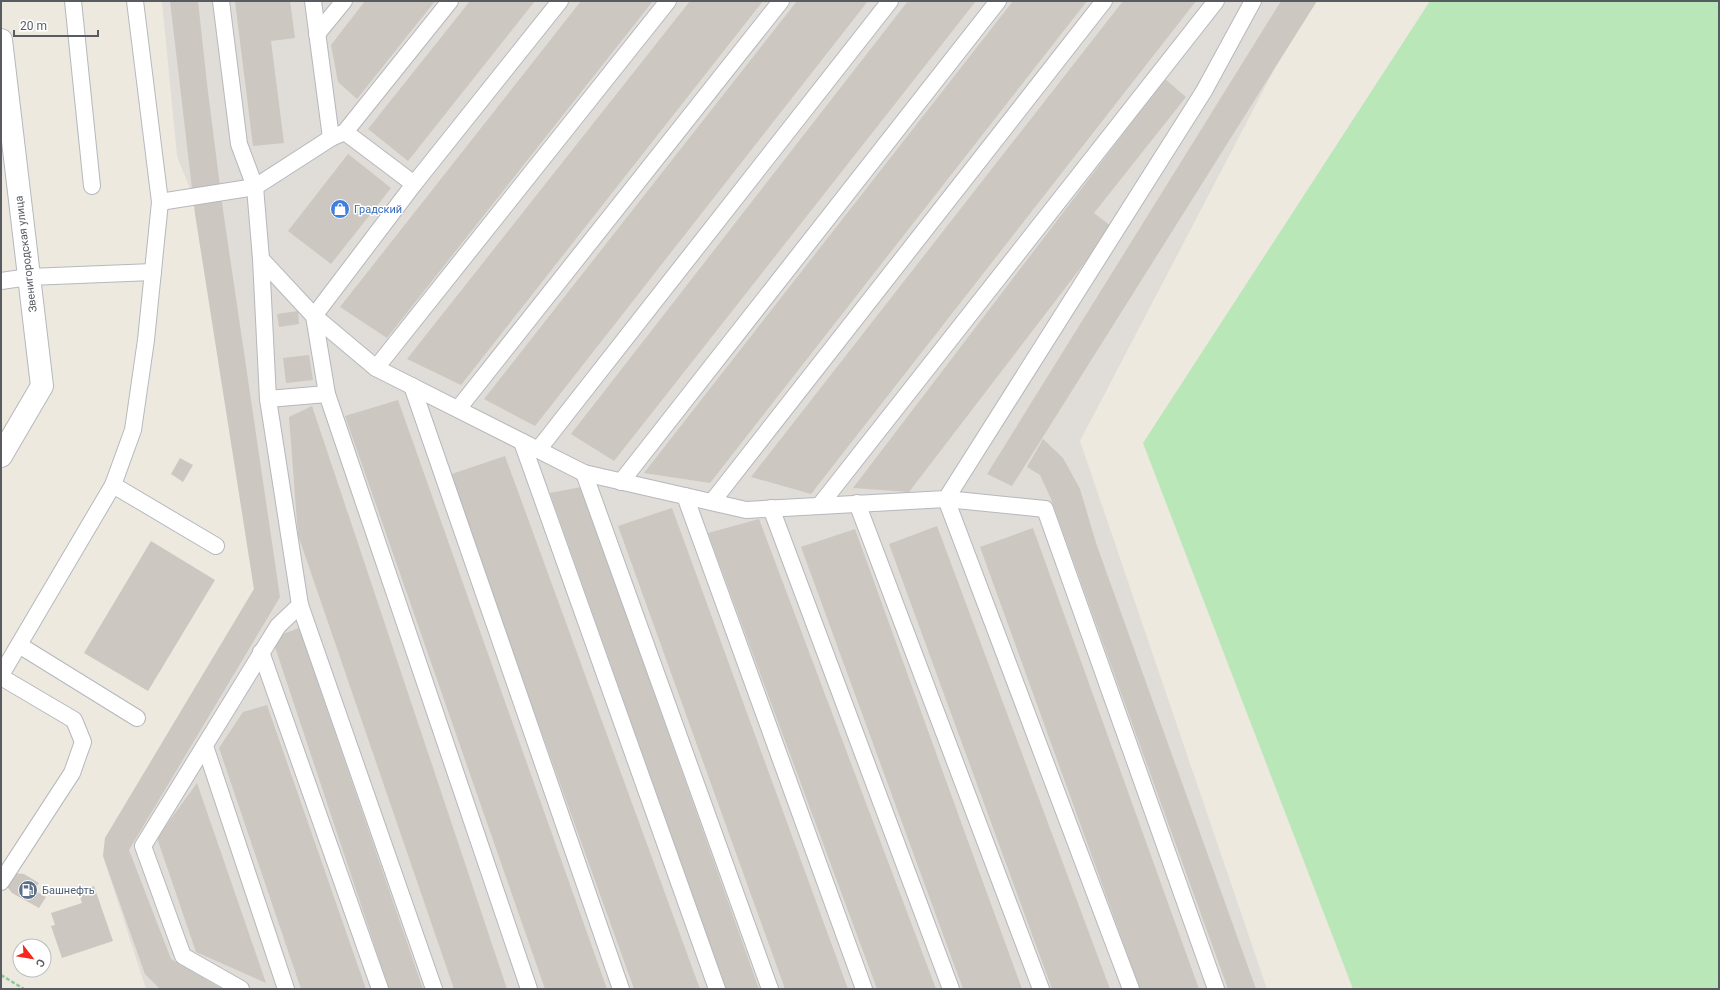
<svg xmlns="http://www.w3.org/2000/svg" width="1720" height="990" font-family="Roboto,sans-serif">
<rect width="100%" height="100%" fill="#ede9df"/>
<polygon fill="#e0dcd7" points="162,1 1310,1 1080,441 1267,989 146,989 103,856 105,838 254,589 193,196 177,156"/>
<polygon fill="#b9e7b8" points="1430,1 1719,1 1719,989 1353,989 1143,443"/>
<g fill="#ccc7c0">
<polygon points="170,1 198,1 207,84 223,210 280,597 129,850 171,959 222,989 160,989 145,974 103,856 105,838 254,589 195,214"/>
<polygon points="235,1 290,1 295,38 271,41 284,143 253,146"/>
<polygon points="365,1 435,1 357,99 338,82 331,45"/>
<polygon points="470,1 535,1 408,161 368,129"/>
<polygon points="581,1 653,1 387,338 340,307"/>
<polygon points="690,1 763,1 461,385 407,359"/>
<polygon points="797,1 868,1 535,426 484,399"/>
<polygon points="908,1 976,1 614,461 571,434"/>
<polygon points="1013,1 1087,1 710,483 644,473"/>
<polygon points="1123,1 1196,1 811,494 751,477"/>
<polygon points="1281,1 1317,1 1012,486 987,474"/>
<polygon points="1165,79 1186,97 1094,213 1112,227 909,492 853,488"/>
<polygon points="348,154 391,188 331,264 288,231"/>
<polygon points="298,311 299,324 279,327 277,314"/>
<polygon points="309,355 313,380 286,383 283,358"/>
<polygon points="398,400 607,989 545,989 345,416"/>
<polygon points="312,406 507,989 454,989 298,535 289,417"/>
<polygon points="1043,439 1063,458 1080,489 1096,543 1256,989 1228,989 1051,499 1040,475 1027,467"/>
<polygon points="505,456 700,989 634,989 449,475"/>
<polygon points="180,458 193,465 183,482 171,474"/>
<polygon points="581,487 759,989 726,989 550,493"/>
<polygon points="672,508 848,989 785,989 618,526"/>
<polygon points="759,519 936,989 877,989 708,533"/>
<polygon points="937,526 1110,989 1052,989 889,544"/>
<polygon points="1033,528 1199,989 1140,989 980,547"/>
<polygon points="855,529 961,822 1022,989 963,989 801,547"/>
<polygon points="151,541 215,580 148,691 84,653"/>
<polygon points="299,628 423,989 389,989 272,638"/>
<polygon points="267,705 366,989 301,989 219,748 243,712"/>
<polygon points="197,783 266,983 196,952 157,838"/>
<polygon points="12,873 24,874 39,883 34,890 46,897 39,908 12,893 5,884"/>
<polygon points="94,886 113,941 62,958 51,926 55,925 51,913 82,903 78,891"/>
</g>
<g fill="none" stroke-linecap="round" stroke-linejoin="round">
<defs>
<g id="lane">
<polyline points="73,1 92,186"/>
<polyline points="221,1 239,144 255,187 261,259 268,399 300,605 278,626 143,846 183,956 241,989"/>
<polyline points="313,1 331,138"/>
<polyline points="317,34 344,1"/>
<polyline points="345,132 414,184"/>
<polyline points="160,202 255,187 331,138 345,132 450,1"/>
<polyline points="261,259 314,316 376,368 584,473 746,510 946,499 1045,509 1216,989"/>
<polyline points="1,281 29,277 153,272"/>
<polyline points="376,368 668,1"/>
<polyline points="412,386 621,989"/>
<polyline points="268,399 327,394"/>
<polyline points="458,409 781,1"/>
<polyline points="522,442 717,989"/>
<polyline points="538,450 890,1"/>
<polyline points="584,473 770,989"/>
<polyline points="621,482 998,1"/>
<polyline points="113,485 216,546"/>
<polyline points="685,496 864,989"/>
<polyline points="712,502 1104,1"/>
<polyline points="857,503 1041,989"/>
<polyline points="820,505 1216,1"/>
<polyline points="771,508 951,989"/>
<polyline points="300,605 434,989"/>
<polyline points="19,645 137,718"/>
<polyline points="261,652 380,989"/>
<polyline points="1,675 113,485 133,430 146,340 160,202 135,1"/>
<polyline points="1,677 74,720 83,742 72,773 1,882"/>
<polyline points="205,746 286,989"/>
<polyline points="529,989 327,394 314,316 414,184 560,1"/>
<polyline points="1131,989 946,499 1204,91 1253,1"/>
</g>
<polyline id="street" points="1,40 42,386 1,456"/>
</defs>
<use href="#lane" stroke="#b5b8bd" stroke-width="18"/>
<use href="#street" stroke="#b5b8bd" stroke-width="24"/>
<polyline stroke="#91c89f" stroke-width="2.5" stroke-dasharray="4 2" stroke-linecap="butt" points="1,975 24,989"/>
<use href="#lane" stroke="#fff" stroke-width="16"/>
<use href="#street" stroke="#fff" stroke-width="22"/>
</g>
<defs>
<symbol id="shop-disc" viewBox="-11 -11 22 22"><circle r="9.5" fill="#3f7fe0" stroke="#fff"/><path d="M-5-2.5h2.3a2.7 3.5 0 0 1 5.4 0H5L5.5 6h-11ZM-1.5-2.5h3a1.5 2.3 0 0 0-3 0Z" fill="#fff"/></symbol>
<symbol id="fuel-disc" viewBox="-11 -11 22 22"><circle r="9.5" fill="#5c6f8a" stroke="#fff"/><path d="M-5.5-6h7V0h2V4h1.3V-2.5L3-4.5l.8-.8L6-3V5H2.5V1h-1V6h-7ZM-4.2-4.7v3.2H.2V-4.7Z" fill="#fff"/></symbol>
</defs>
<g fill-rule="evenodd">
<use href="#shop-disc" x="329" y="198" width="22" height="22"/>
<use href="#fuel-disc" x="17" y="879" width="22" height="22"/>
</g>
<g text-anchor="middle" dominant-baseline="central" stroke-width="3" stroke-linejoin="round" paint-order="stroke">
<g font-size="11" fill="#366cbe" stroke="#fff" text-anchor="start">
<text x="354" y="209">Градский</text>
</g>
<g font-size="11" fill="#585c61" stroke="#fff">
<text transform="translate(26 254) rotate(-97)">Звенигородская улица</text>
</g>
<g font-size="11" fill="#4e5e75" stroke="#fff" text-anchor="start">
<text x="42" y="890">Башнефть</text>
</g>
</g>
<rect width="1720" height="990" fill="none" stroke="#585c61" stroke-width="4"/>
<g transform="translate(32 958) rotate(121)"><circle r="19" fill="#ffffff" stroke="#bcbec0"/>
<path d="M0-3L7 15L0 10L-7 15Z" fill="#f6261b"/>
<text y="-6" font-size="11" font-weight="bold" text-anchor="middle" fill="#585c61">С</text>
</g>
<path d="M14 30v6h84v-6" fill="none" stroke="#585c61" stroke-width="2"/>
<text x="20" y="30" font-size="12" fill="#585c61" stroke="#ffffff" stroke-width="3" paint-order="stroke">20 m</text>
</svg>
